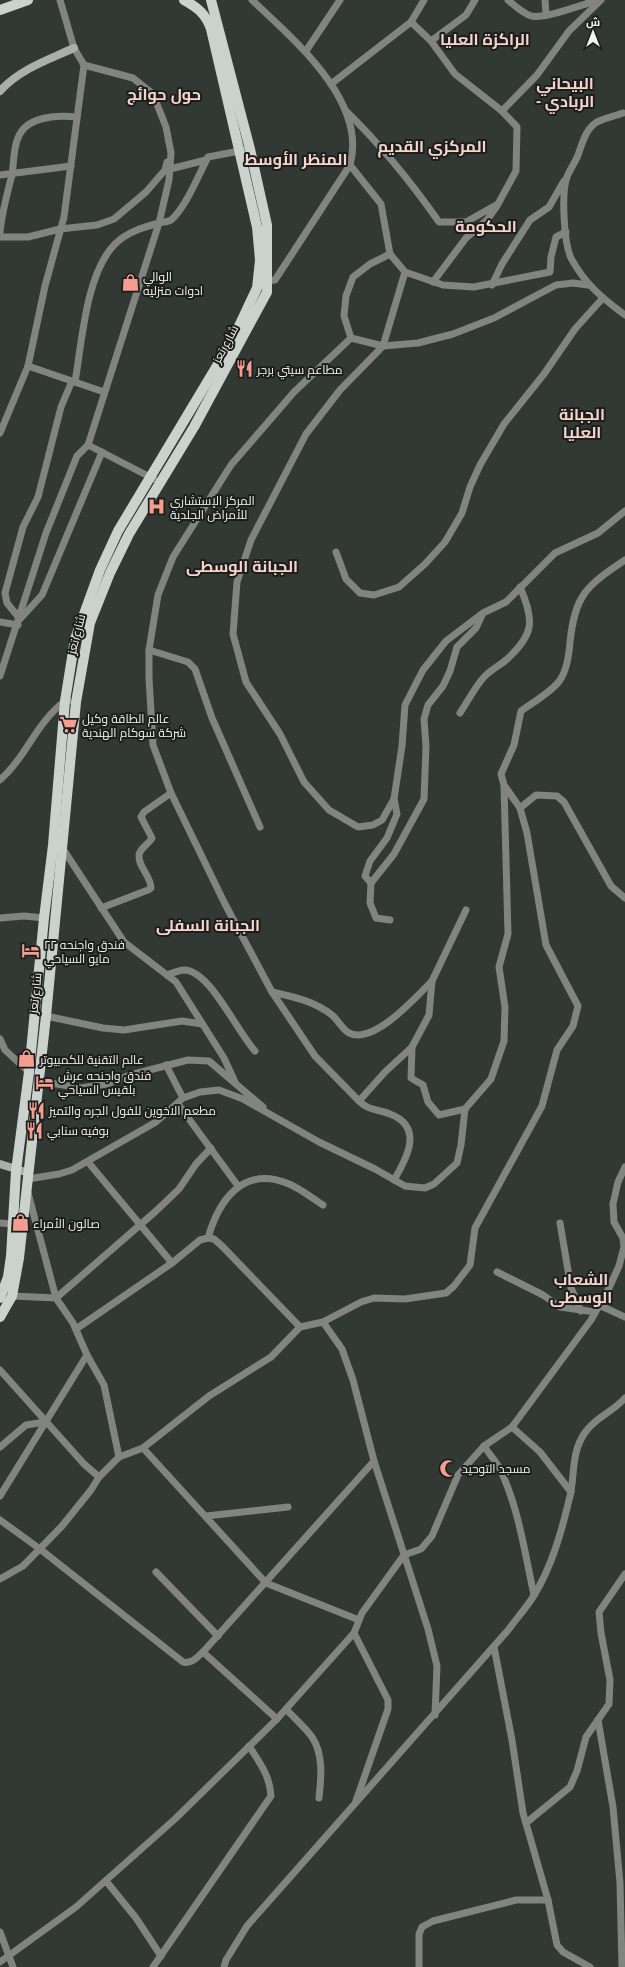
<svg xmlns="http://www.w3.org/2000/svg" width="625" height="1967" font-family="'PT Sans',Cairo,sans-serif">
<rect width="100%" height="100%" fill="#323833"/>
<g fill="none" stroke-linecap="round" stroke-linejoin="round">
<g stroke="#818481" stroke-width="7">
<path d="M252,0C293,39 368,101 350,165L275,280L262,281"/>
<path d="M508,0C515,6 522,13 531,16C547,19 582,4 599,0"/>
<polyline points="545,0 546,14"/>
<polyline points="431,41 466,15 475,0"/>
<polyline points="306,51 340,0"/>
<polyline points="331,84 411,22 424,0"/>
<path d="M345,110C380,144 411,182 439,222H466L498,204L516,171L517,127L502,111L455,74L431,41L411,22"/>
<polyline points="502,111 537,75 569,31 601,0"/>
<path d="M623,113C615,116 605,118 597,122C586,128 582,144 578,155C575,163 570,169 567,177C561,193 564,243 571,258C584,283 603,299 625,315"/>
<polyline points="350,165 381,204 390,254 370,264 353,277 346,296 344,316 351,338 383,346 418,343 453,334 494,318 556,285 573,283 588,285"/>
<polyline points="170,169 206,160"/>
<polyline points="0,175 71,166"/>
<path d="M0,232C2,212 7,194 12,175C14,163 13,149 18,138C26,116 57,115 77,117"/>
<polyline points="0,237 28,237 60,229 97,225 114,219 146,192 165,170 167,162"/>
<polyline points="390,254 405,272 443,285 474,287 550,272 551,257 556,237 566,232"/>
<polyline points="405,272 383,346 340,390 306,434 251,540 237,582 233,634 246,682 280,734 304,782 329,810 358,827 373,825 382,820 394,799 402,746 405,705 423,670 446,641 483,613 506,602 555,553 598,533 625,511"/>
<polyline points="433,282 466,238 487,220 497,206"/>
<polyline points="492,285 502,264 530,220 549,207 564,181"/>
<path d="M351,338L294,392L231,465L173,557L158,595L149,650V678L153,745L171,793L225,904L272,992L315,1056L359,1101C369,1111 378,1109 390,1114C424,1127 407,1158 394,1180"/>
<polyline points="28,366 104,392"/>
<polyline points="72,381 61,407 38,497 23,527 5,593 7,603 20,619 42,595 102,452"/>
<path d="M75,382C82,342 86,273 115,244C127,232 144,227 159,223C162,222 168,222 171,220C185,209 199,174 208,157L250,149"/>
<polyline points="0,433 28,366 45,286 64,217 84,65 74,48 60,0"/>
<polyline points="88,445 154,479"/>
<polyline points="336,552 346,579 360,593 374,595 399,587 425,564 445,542 462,513 470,487 480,465 504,424 544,374 575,329 602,299"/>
<polyline points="0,622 18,625"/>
<polyline points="149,650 188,662 195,669 212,718 260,827"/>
<polyline points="0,676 46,533 77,456 88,445 159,223 169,180 171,153 166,127 153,94 133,78 84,65"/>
<path d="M460,713C468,701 475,687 484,677C490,670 499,666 506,660C534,635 535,621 520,587"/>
<path d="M0,780C27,756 35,724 65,701H68"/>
<polyline points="520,808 536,795 557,796 564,802 611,886 625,898"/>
<polyline points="61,846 124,942 176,982 224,1058 235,1082"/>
<polyline points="371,883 365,876 370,861 387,838 397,814 394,799"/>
<path d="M101,908L148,890L151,888C151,876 138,867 139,855C140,848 149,844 152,838L141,817L144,812L171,793"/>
<polyline points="0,918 24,916 44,918"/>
<polyline points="390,920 376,918 370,903 371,883 394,854 424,799 426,746 424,719 428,705 443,686 450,671 457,647 476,628 482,615"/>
<path d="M167,975C172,973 180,970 185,970C211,972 237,1032 255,1051"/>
<path d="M272,992C294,997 314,1001 332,1015C338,1020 342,1029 349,1033C374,1045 416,997 432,981"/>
<polyline points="46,1016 103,1028 124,1030 182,1021 202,1024"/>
<polyline points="0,1039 5,1050 29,1072"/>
<polyline points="412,1047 411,1078 423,1085 428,1102 439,1115 465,1109 491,1079 504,1041 505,1007 499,967 508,934 504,786"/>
<polyline points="166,1065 183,1098"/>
<polyline points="39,1081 81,1088 107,1084 130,1075 188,1060 209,1061 263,1107"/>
<polyline points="359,1101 385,1072 412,1047 429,1015 432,981 466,910"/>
<polyline points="178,1104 238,1186"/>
<polyline points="88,1162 172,1263"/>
<polyline points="28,1179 59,1174 72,1170 156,1122 183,1098 200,1092 219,1090 243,1099 319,1142 375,1169 405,1186 425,1188 434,1184 457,1163 461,1145 465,1109"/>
<polyline points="28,1193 56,1298 73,1323 87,1355 104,1385 119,1457"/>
<polyline points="0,1223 13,1224"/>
<polyline points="560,1223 571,1288 581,1311"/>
<path d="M208,1238C219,1199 244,1165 289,1184C301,1189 312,1198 323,1205"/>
<polyline points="497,1272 543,1295 560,1307 595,1312"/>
<polyline points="12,1296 56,1298 156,1211 179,1189 196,1164 211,1148"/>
<polyline points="599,1305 625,1317"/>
<polyline points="323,1322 342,1349 353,1380 374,1461 428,1629 437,1666 435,1715"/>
<polyline points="76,1329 172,1263 200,1240 208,1238 214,1239 222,1246 300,1327"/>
<polyline points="0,1370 84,1464 99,1477"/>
<polyline points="512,1427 540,1452 571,1492"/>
<path d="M484,1446C489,1454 497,1462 501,1471C519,1510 525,1554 534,1595"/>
<polyline points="0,1447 26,1425 45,1422"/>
<polyline points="143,1448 266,1583 359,1620"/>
<polyline points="0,1496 87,1355"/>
<polyline points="206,1516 288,1507"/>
<path d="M0,1520L40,1549L183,1662C192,1664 196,1658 203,1652L374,1461"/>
<polyline points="156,1572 218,1636"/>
<path d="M0,1579L23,1566L62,1526L91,1490L99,1477L119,1457L143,1448L209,1396L271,1357L300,1327L323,1322L361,1302L374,1298L405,1299L446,1293L454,1286L470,1265L475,1228L542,1106L557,1050L573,1026L578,1006L546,945L527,833L520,808L504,785L501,774L514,745L521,711C532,703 553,691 560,680C567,670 569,655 570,642C575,595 586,586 625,560"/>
<polyline points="354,1633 388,1700 388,1709 356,1801"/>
<polyline points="494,1647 512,1740 523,1813 548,1900 557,1945 563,1952 590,1967"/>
<polyline points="203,1652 277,1719"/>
<path d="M286,1709C294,1718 305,1727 312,1737C324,1755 321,1779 319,1798"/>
<polyline points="598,1720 613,1807 620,1883 622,1967"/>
<polyline points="526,1823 570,1787 577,1771 586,1737 609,1704 610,1680 601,1633 599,1612 625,1574"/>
<polyline points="106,1881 136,1918 161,1956"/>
<polyline points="0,1932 13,1967"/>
<polyline points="0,1962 76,1907 175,1819 277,1719 354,1633 362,1613 404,1555 421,1549 432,1536 458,1475 484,1446 512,1427 591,1320 609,1288 619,1266 624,1247 623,1238 614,1222 613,1204 618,1182 625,1167"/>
<path d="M153,1967L271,1796C270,1776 260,1763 249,1746"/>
<path d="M224,1967L226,1960L247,1926L509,1629C517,1618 526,1608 533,1597C552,1567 562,1530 570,1496C575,1475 571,1454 584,1434C594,1418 613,1412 625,1398"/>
<polyline points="419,1967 419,1934 422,1927 433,1921 516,1900 548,1900"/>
</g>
<g stroke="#abafac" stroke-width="8">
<path d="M0,91C20,69 48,60 74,48"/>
<polyline points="0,1164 29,1173"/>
</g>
<g stroke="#cbd1cc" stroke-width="10">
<polyline points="0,10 28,0"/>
<path d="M0,1298L8,1277L11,1256L16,1171L29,1072L44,918L53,845L65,701L75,639L100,570L118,531L233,339L257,288L260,260L257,227L211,29C206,14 197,7 184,0"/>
<polyline points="0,1317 12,1296 19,1258 46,1016 76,702 90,623 110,573 129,534 194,427 267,292 267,225 250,149 211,0"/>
</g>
</g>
<defs>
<symbol id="shop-bare" viewBox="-9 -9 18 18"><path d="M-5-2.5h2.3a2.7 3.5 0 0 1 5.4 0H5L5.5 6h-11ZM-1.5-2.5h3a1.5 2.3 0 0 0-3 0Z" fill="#f59d90" stroke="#1c1e1c" stroke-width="2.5" paint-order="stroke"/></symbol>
<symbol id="restaurant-bare" viewBox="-9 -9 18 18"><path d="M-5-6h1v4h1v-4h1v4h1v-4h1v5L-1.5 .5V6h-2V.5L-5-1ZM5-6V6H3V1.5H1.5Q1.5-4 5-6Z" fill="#f59d90" stroke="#1c1e1c" stroke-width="2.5" paint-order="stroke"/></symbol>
<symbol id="hospital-bare" viewBox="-9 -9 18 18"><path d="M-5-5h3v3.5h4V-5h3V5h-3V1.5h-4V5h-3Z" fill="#f59d90" stroke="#1c1e1c" stroke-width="2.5" paint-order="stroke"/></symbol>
<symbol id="supermarket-bare" viewBox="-9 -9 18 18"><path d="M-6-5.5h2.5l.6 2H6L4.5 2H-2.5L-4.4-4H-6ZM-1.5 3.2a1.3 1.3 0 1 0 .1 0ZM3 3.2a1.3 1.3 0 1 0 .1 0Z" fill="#f59d90" stroke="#1c1e1c" stroke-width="2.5" paint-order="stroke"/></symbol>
<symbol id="hotel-bare" viewBox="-9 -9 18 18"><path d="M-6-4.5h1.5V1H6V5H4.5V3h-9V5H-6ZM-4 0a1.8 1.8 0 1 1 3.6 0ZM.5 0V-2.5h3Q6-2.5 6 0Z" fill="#f59d90" stroke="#1c1e1c" stroke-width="2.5" paint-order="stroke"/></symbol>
<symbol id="mosque-bare" viewBox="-9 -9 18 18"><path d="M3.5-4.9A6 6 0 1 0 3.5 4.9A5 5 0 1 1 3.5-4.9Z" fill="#f59d90" stroke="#1c1e1c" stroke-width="2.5" paint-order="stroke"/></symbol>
</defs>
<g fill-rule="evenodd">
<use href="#shop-bare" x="118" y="270" width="25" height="25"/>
<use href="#restaurant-bare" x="232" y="356" width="25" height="25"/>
<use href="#hospital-bare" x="144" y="494" width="25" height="25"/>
<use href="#supermarket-bare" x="56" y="712" width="25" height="25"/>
<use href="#hotel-bare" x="18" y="938" width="25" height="25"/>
<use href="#shop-bare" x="14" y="1046" width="25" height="25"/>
<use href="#hotel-bare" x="32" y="1070" width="25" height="25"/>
<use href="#restaurant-bare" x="24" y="1098" width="25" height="25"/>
<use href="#restaurant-bare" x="22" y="1118" width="25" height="25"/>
<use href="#shop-bare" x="8" y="1210" width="25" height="25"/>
<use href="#mosque-bare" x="436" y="1456" width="25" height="25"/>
</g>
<g text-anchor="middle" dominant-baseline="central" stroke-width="4" stroke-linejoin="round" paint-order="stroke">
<g font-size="12" fill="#f0f3f0" stroke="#1c1e1c" text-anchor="start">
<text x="143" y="276">الوالي<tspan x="143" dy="14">ادوات منزليه</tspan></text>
<text x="257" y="369">مطاعم سيتي برجر</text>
<text x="170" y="500">المركز الإستشاري<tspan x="170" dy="14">للأمراض الجلدية</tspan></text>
<text x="82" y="718">عالم الطاقة وكيل<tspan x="82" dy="14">شركة سوكام الهندية</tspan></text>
<text x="44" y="944">فندق واجنحه ٢٢<tspan x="44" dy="14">مايو السياحي</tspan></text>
<text x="40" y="1059">عالم التقنية للكمبيوتر</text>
<text x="58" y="1075">فندق واجنحه عرش<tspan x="58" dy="14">بلقيس السياحي</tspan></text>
<text x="49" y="1110">مطعم الاخوين للفول الجره والتميز</text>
<text x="47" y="1130">بوفيه سنابي</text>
<text x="33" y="1223">صالون الأمراء</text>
<text x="462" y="1468">مسجد التوحيد</text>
</g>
<g font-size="12" fill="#f0f3f0" stroke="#1c1e1c">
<text transform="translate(225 344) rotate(-62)">شارع تعز</text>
<text transform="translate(76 634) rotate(-76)">شارع تعز</text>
<text transform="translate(35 993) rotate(-84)">شارع تعز</text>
</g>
<g font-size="16" font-weight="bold" fill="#f6d3cd" stroke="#1c1e1c">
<text x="485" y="39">الراكزة العليا</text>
<text x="565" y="83">البيحاني<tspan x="565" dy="18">- الربادي</tspan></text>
<text x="164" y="94">حول حوائج</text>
<text x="432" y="146">المركزي القديم</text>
<text x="296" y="159">المنظر الأوسط</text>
<text x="486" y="226">الحكومة</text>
<text x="582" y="414">الجبانة<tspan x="582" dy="18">العليا</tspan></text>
<text x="242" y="566">الجبانة الوسطى</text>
<text x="208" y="925">الجبانة السفلى</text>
<text x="581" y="1279">الشعاب<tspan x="581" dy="18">الوسطى</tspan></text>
</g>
</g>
<g transform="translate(593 32)" stroke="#1c1e1c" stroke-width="3" paint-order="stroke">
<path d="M0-3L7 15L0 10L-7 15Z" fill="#f0f3f0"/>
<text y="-6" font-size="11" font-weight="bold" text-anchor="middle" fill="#f0f3f0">ش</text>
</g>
</svg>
